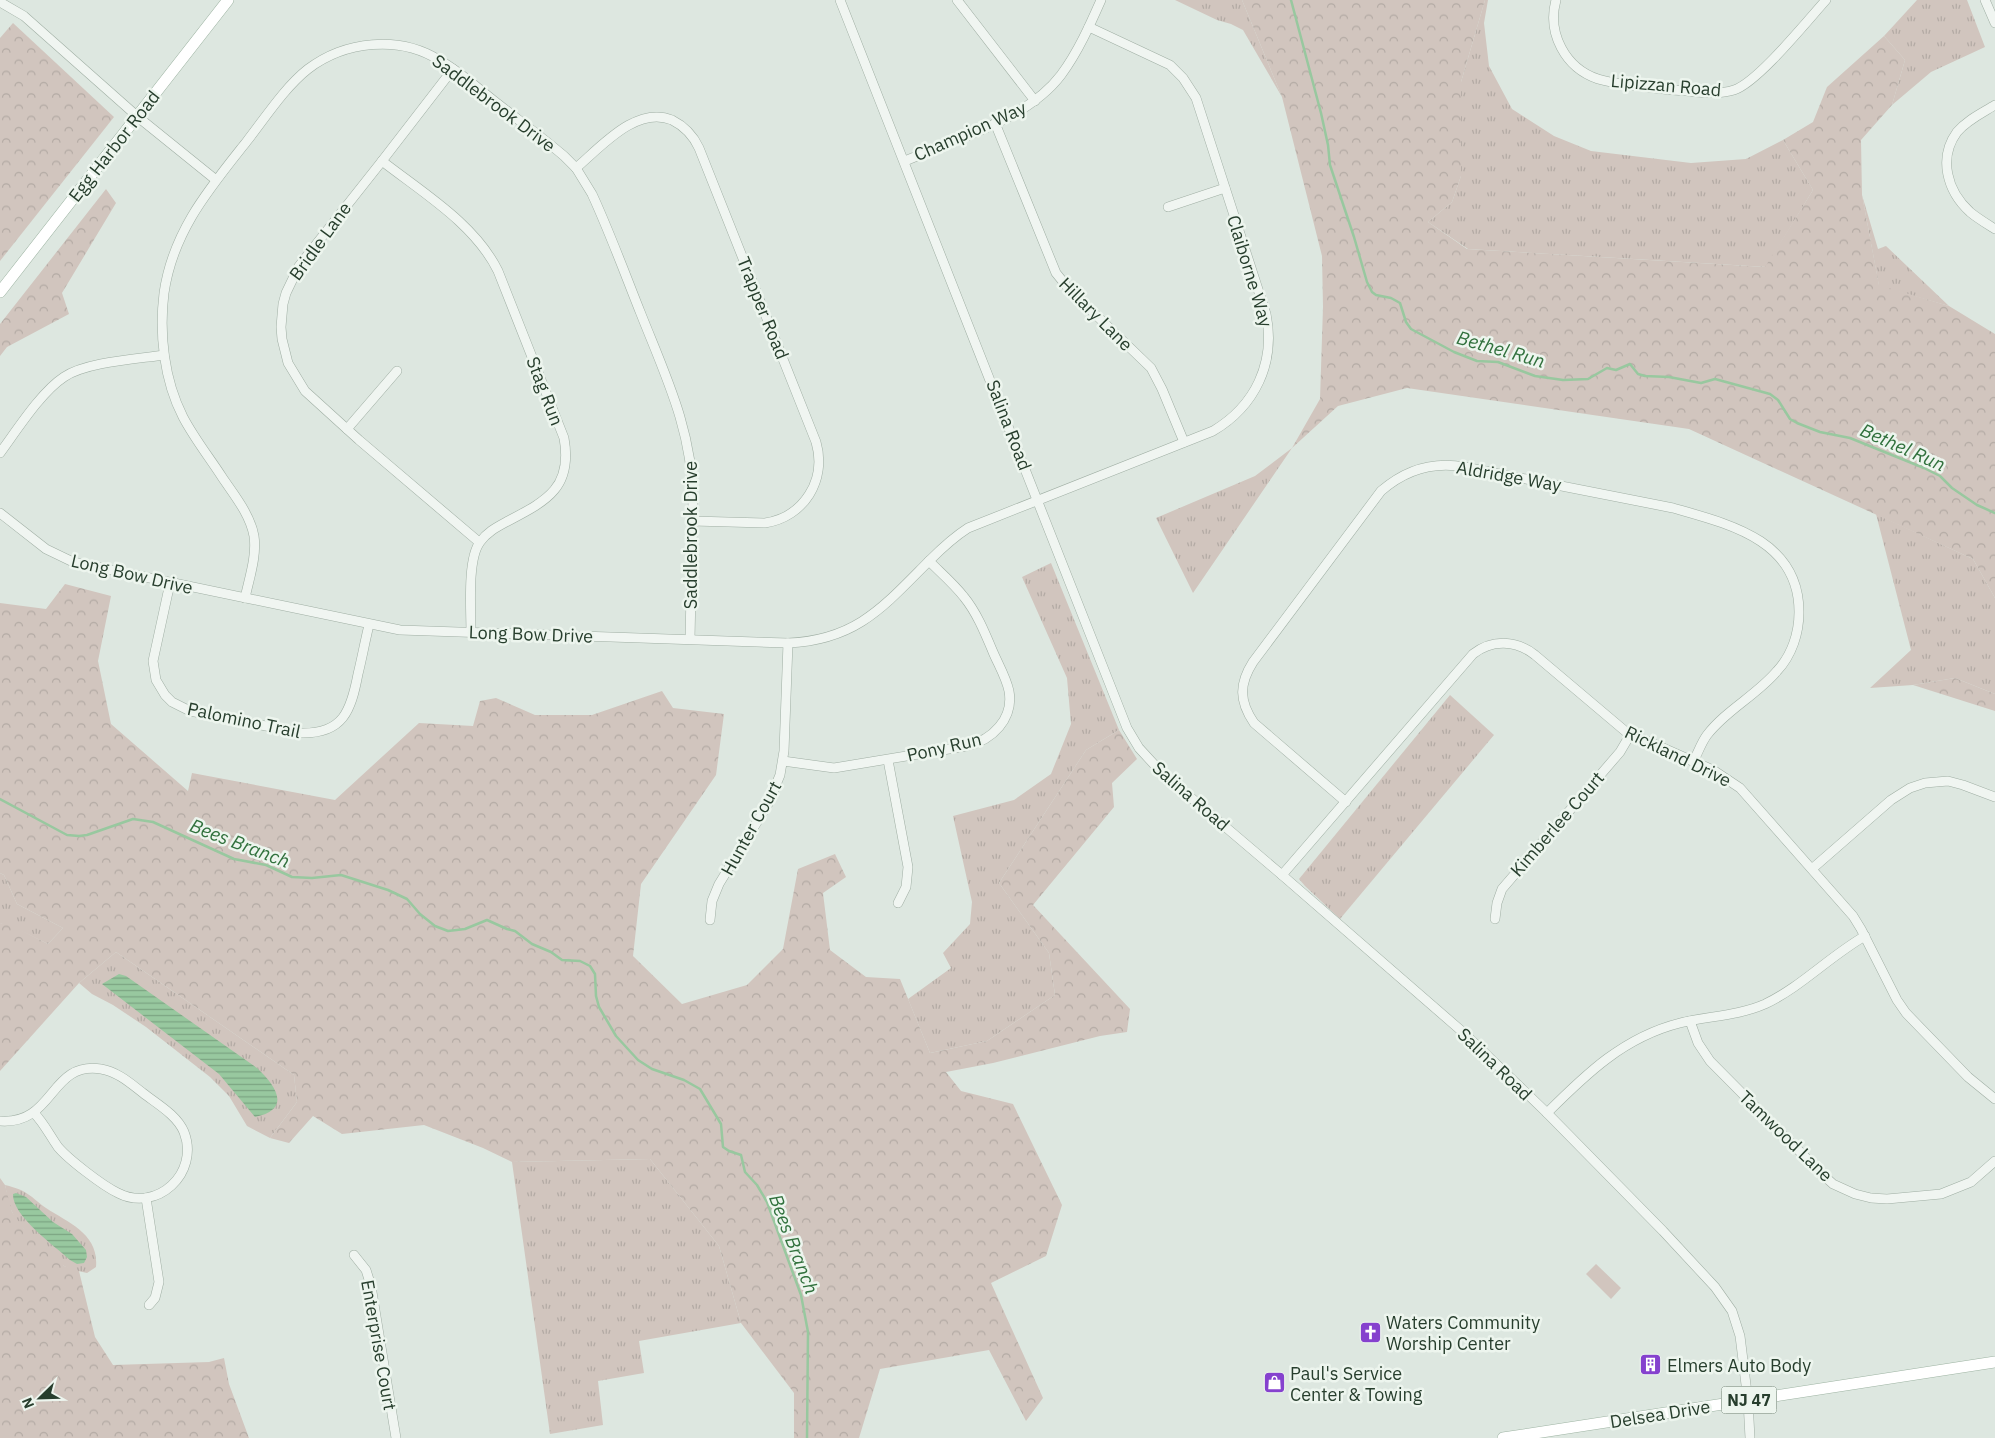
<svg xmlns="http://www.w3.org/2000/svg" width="1995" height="1438" font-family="'IBM Plex Sans',sans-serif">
<defs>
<pattern id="grass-tufts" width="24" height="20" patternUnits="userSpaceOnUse" patternTransform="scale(1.25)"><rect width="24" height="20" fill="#d1c5be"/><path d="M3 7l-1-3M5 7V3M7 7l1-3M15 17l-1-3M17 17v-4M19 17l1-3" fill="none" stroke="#b3aaa4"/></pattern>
<pattern id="forest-crowns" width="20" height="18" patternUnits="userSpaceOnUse" patternTransform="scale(1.25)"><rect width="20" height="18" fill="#d1c5be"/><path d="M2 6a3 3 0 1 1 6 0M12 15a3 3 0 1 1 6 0" fill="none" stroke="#b3aaa4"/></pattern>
<pattern id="water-rules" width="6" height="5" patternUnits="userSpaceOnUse" patternTransform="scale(1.25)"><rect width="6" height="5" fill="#98c89f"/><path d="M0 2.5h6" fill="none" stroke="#7ca482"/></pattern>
</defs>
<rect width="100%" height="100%" fill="#dde7e0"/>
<g fill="url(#grass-tufts)">
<polygon points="1175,0 1242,0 1282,97 1243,30 1231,24 1217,20"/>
<polygon points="1485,0 1488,0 1484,23 1489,66 1512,109 1554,136 1591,151 1691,163 1746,159 1783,140 1813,190 1766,267 1468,249 1428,222 1452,202 1461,176 1461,82"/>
<polygon points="1917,0 1967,0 1985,47 1931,72 1892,105 1905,60 1884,36"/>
<polygon points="1862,195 1878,249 1886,246 1949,306 1879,286"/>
<polygon points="1292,448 1193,593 1156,518 1255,476"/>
<polygon points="1876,514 1973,559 1995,598 1995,694 1955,678 1913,685 1870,688 1911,650"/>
<polygon points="1051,563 1119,730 1086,750 999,883 1049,953 1055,995 987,1041 930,1053 908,999 951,968 943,953 970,924 972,902 953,816 1014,800 1051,774 1071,724 1067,678 1022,577"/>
<polygon points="1450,695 1494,735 1340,919 1305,886 1299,879"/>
<polygon points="0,873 4,875 17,904 63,928 48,944 5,923 0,924"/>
<polygon points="116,952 294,1075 297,1102 270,1138 247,1126 229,1096 210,1077 146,1027 113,1005 92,994 79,983"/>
<polygon points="650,1159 719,1246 741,1323 639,1341 644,1373 598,1381 603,1425 550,1434 512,1162"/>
<path d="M5,1185C29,1191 28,1195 46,1208C69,1223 99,1234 96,1267L87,1273C79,1271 70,1270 64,1266C48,1256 20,1229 12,1212C8,1204 7,1193 5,1185Z"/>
</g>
<g fill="url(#forest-crowns)">
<polygon points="1242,0 1485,0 1461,82 1461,176 1452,202 1428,222 1467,249 1765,267 1813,190 1783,140 1813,122 1827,87 1884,36 1905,60 1892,105 1861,140 1862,195 1879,285 1949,306 1995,334 1995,598 1973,559 1689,429 1407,388 1338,406 1292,448 1320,399 1323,307 1322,256 1282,97"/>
<polygon points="13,23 114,117 0,261 0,38"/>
<polygon points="106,189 116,203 62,293 69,314 7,347 0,356 0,324"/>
<polygon points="65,584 111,596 98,661 111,724 188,791 192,773 335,800 419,723 473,726 480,701 496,698 535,715 592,715 662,691 673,708 724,714 716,775 641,884 633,956 682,1004 747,985 783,949 798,869 835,854 846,877 823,893 830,950 866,977 900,979 930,1053 987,1041 1055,995 1049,953 999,883 1086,750 1119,730 1137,759 1112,783 1114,807 1033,905 1130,1009 1127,1032 1100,1036 993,1063 946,1072 961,1091 1013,1104 1062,1205 1046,1256 991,1283 1043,1398 1026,1421 989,1350 880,1369 859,1438 794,1438 794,1393 741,1323 719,1246 650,1159 512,1162 483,1148 424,1125 342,1134 313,1116 289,1143 270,1138 297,1102 294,1075 116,952 79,983 0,1071 0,924 5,922 48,944 63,928 17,904 4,875 0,873 0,603 46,609"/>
<polygon points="1955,678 1995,694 1995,711 1913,685"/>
<polygon points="0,1178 5,1185 12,1212 24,1229 64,1266 79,1271 95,1337 113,1365 209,1362 224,1358 229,1384 249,1438 0,1438"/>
</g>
<polygon fill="#d1c5be" points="1596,1264 1621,1288 1611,1299 1586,1274"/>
<g fill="url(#water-rules)">
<path d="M119,974L126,976L257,1068C275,1085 293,1109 255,1117L219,1074L102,984Z"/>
<path d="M16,1193L26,1197L53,1222L72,1234L86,1250L87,1257L84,1263L77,1264L70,1260C55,1246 12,1216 13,1194Z"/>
</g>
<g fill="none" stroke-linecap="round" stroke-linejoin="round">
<g stroke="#98c89f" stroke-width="2.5">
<polyline points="1291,0 1321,113 1328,145 1330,165 1354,237 1367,282 1372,292 1376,295 1391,298 1400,303 1406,322 1411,329 1454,352 1477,361 1498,362 1535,376 1563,380 1588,379 1607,368 1616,370 1630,364 1638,374 1645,376 1669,377 1701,383 1715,379 1770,394 1778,400 1790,419 1797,423 1820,432 1850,438 1924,468 1940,476 1952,488 1977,505 1995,513"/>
<polyline points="0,799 67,835 79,836 87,835 133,819 153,822 234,859 266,865 292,877 312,878 341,875 388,890 407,899 420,914 435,926 448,931 465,929 487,920 507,929 515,931 532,944 551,952 562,960 580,961 590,966 595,974 596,996 599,1007 616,1036 638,1060 652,1069 684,1080 700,1089 721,1124 723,1147 729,1151 741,1155 745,1172 757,1185 767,1202 801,1295 808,1332 807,1438"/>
</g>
<defs>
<g id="minor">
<polyline points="840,0 1127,728 1139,748 1162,773 1282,875 1465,1034 1547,1113 1663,1231 1715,1287 1732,1311 1740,1336 1748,1401 1750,1438"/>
<polyline points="957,0 1035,101"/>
<path d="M1556,0C1547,33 1565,68 1598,79C1622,86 1648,87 1673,90C1693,91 1715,96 1734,90C1758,82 1807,21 1826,0"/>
<polyline points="1985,0 1995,23"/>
<polyline points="0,2 24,16 138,117 216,180"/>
<polyline points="453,69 382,161 299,266 286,293 283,304 281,327 282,339 288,363 305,391 359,440 479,542"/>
<path d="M1995,105C1982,113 1967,120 1957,132C1938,158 1947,191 1970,212C1977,218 1987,224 1995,229"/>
<polyline points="995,123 1056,273 1069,289 1151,368 1162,389 1184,442"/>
<path d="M382,161C423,193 475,224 498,271L564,438C573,488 546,501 508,521C497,527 487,532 480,542C467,559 471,610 471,633"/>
<path d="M905,161C956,139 1027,120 1061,75C1078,52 1090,25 1101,0"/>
<path d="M576,168C600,148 636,105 672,120C684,126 693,135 699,148L816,442C827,480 804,517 765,523L693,521"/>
<polyline points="1168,207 1225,188"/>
<polyline points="347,429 397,371"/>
<path d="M0,453C17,430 41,392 64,377C86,362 137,359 164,355"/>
<path d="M0,513L46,549L73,562L400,630L788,643C857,640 884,606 930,560C942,548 954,537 968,528L1213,431C1255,406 1276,363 1266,314L1196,98L1183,78L1170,65L1089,27"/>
<path d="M170,583L153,661L156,680L165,695L172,702L190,711L301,733C343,734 351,711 358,674C362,658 365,641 369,625"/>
<path d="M245,598C249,579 257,556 254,536C250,514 234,495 222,477C209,457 194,438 183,417C164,380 159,334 164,293C173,231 209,189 247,141C265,118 285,87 308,69C345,41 399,35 439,60C459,71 476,87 493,100C517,119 542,137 564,156L576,168L592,194C610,233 625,274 641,314C666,377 692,430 693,499L690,639"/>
<polyline points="888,760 908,867 906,887 898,903"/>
<path d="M783,761L834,768L967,746C992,740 1014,719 1009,691C1006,677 998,664 993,652C985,633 977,613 964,597C954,584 941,573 929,561"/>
<path d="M1346,802L1254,723C1239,701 1239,684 1253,662L1381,491C1405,470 1433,461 1465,467L1673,508C1729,524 1799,540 1799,612C1799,633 1792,655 1777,671C1757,695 1726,710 1707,735C1701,743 1698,753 1693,762"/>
<polyline points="1813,868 1891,800 1910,788 1925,783 1948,781 1963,785 1995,797"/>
<path d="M1282,875L1473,654C1492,639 1516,640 1535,655L1625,731L1713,770L1740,788L1853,916L1861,929L1897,1000L1906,1013L1968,1077L1995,1099"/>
<polyline points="1495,919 1497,903 1502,889 1620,752 1630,735"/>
<polyline points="710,920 712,901 719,884 768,804 780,775 784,751 788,643"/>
<polyline points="1690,1021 1698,1043 1710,1061 1822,1174 1833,1184 1855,1194 1871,1198 1887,1199 1941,1194 1971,1182 1995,1161"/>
<path d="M1547,1113C1586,1074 1624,1037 1680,1023C1708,1016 1738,1016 1765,1004C1801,987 1830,956 1865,936"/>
<path d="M0,1121C55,1125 49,1061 101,1069C118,1072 130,1083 143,1093C157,1104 177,1115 184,1132C200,1173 157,1213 118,1193C103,1186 68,1159 58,1147C50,1136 44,1123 34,1113"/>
<polyline points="146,1198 159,1282 155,1298 149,1305"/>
<polyline points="354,1255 366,1270 371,1286 396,1438"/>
</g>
<g id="major">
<polyline points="0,292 228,0"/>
<polyline points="1503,1438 1995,1362"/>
</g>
</defs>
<use href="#minor" stroke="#9faea3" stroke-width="10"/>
<use href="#major" stroke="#9db3a2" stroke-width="12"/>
<use href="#minor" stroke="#f0f5f1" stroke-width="9"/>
<use href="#major" stroke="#fff" stroke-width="11"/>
</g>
<defs>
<symbol id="church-square" viewBox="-11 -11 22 22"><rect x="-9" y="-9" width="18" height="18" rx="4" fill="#8541ce" stroke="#edf5ee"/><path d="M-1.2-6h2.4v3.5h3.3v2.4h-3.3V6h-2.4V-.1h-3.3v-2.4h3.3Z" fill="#fff"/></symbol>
<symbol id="building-square" viewBox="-11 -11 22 22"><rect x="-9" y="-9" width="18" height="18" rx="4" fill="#8541ce" stroke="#edf5ee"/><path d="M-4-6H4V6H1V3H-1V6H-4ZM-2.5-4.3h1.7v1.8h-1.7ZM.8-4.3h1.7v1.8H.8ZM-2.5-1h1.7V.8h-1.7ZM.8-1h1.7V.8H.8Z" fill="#fff"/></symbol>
<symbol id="shop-square" viewBox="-11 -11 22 22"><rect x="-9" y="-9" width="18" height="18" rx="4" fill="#8541ce" stroke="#edf5ee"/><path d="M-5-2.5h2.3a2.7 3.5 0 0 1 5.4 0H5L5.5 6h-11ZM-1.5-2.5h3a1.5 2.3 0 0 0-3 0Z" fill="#fff"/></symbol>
</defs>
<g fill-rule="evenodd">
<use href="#church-square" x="1358" y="1320" width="25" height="25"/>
<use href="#building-square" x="1638" y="1352" width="25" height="25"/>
<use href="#shop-square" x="1262" y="1370" width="25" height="25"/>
</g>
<g text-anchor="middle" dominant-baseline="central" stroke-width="5" stroke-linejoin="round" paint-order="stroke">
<rect fill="#edf5ee" stroke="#627567" stroke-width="1" x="1721.5" y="1386.5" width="55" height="27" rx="4"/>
<g font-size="16" font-weight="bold" fill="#273e2d">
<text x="1749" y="1400">NJ 47</text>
</g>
<g font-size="18" fill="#273e2d" stroke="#edf5ee">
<text transform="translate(1666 85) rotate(5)">Lipizzan Road</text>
<text transform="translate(494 103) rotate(37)">Saddlebrook Drive</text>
<text transform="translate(970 131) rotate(-24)">Champion Way</text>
<text transform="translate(114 146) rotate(-52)">Egg Harbor Road</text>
<text transform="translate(320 241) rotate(-54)">Bridle Lane</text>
<text transform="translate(1250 271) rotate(73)">Claiborne Way</text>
<text transform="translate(763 308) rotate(68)">Trapper Road</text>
<text transform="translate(1096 314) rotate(45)">Hillary Lane</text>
<text transform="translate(545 391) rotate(69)">Stag Run</text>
<text transform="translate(1009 425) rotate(69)">Salina Road</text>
<text transform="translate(1509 476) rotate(10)">Aldridge Way</text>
<text transform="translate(690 535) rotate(-90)">Saddlebrook Drive</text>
<text transform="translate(132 574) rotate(13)">Long Bow Drive</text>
<text transform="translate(531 634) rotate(2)">Long Bow Drive</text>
<text transform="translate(244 720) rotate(12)">Palomino Trail</text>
<text transform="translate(944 747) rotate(-13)">Pony Run</text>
<text transform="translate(1678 756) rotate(26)">Rickland Drive</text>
<text transform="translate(1191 796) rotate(41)">Salina Road</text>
<text transform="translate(1557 824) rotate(-49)">Kimberlee Court</text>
<text transform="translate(751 828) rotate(-61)">Hunter Court</text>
<text transform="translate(1495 1064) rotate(44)">Salina Road</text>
<text transform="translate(1786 1136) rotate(44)">Tamwood Lane</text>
<text transform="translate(379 1345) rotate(80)">Enterprise Court</text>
<text transform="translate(1660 1414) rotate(-9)">Delsea Drive</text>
</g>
<g font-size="18" fill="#273e2d" stroke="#edf5ee" text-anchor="start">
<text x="1386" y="1322">Waters Community<tspan x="1386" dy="21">Worship Center</tspan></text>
<text x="1667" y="1365">Elmers Auto Body</text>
<text x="1290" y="1373">Paul's Service<tspan x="1290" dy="21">Center &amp; Towing</tspan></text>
</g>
<g font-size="19" font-style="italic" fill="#31713d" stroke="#edf5ee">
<text transform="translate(1501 349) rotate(16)">Bethel Run</text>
<text transform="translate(1903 447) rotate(24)">Bethel Run</text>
<text transform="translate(240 843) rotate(21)">Bees Branch</text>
<text transform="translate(794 1244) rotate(69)">Bees Branch</text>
</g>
</g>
<g transform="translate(40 1398) rotate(247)" stroke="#edf5ee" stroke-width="4" paint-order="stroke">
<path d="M0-4L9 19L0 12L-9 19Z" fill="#273e2d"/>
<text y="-8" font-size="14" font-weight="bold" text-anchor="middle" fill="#273e2d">N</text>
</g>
</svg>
